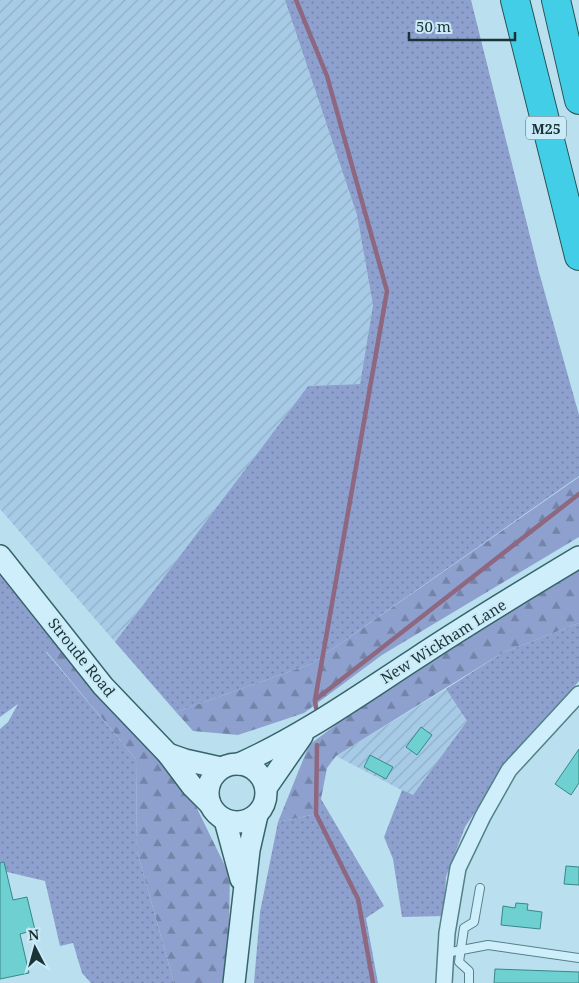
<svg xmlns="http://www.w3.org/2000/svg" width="579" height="983" font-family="'Noto Serif',serif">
<defs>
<pattern id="farmland-furrows" width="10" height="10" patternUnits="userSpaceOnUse" patternTransform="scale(1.25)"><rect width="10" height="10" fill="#a7cbe6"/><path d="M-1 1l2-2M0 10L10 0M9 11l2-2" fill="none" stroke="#8fafc6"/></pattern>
<pattern id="grass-dots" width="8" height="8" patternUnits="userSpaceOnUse" patternTransform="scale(1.25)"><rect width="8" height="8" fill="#8ea1ce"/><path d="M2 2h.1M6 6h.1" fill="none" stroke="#7384a8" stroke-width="1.8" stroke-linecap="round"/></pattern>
<pattern id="forest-firs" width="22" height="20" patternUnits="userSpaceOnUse" patternTransform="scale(1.25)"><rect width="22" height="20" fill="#8ea1ce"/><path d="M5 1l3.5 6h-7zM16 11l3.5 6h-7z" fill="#7384a8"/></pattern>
</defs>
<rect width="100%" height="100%" fill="#bae0f0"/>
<g fill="url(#farmland-furrows)">
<polygon points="0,0 285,0 357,215 373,305 360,384 308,386 115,642 0,509"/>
<polygon points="446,689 467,721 413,796 336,756"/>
</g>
<g fill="url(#grass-dots)">
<polygon points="285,0 471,0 539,272 579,415 579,476 311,664 176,712 115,642 308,386 360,384 373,305 357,215"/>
<polygon points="0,572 69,652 46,652 136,759 137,851 174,983 91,983 82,973 73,943 60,946 45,881 7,872 0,874 0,729 8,722 18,704 0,717"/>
<polygon points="579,623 579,681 505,767 465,827 446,877 444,916 402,917 393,859 384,837 402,790 413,795 467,721 446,689 502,653"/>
<polygon points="321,799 384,906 366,918 378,983 254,983 260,912 278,822 316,814 321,811"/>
</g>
<g fill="url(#forest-firs)">
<polygon points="579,477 579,537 382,655 304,713 238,735 193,731 176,712 311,664"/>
<polygon points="579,566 579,623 502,653 336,756 327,768 321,799 321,812 316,814 278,822 309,745 385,688"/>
<polygon points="46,651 69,652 187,788 230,876 228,983 174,983 137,851 136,759"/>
</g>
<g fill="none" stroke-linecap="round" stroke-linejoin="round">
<g stroke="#8e6780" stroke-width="4.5">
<polyline points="296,0 327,76 387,291 315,700 316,708"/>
<polyline points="315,700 579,494"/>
<polyline points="317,745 316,814 358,899 373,983"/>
</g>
</g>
<g fill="#6ed0d1" stroke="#388887">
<polygon points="421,727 432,735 417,755 406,747"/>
<polygon points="579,749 579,783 571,795 555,784"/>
<polygon points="370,755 393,767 386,779 364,767"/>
<polygon points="4,862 13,900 27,897 35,930 20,934 29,973 0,979 0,863"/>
<polygon points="566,866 579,867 579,885 564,884"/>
<polygon points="516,903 528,904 527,910 542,912 540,929 501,925 503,906 515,908"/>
<polygon points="495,969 579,972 579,983 494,983"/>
</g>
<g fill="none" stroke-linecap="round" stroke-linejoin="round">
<defs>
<g id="lane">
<polyline points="446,953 488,945 579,958"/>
<polyline points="469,983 469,971 459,962 464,928 474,922 480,888"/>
</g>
<polyline id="street" points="444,983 447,933 458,868 483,816 509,770 579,694"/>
<g id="secondary">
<polyline points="0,556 103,686 168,754 192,786 210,804"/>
<polyline points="168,754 185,760 221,768"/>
<circle cx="237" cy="793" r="29"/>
<path d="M239,764C302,736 358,696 415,659C469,623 524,590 579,557"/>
<polyline points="266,788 302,736"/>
<polyline points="225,820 241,879"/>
<polyline points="234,983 249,850 257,815"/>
</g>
<g id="highway">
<polyline points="515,0 579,256"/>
<polyline points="556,0 579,100"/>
</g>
</defs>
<use href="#lane" stroke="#548188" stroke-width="10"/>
<use href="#street" stroke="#548188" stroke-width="18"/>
<use href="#secondary" stroke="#376469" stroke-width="24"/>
<use href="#highway" stroke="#295254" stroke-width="30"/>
<use href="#lane" stroke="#ceeefb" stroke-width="8"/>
<use href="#street" stroke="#ceeefb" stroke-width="15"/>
<use href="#secondary" stroke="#ceeefb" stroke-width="21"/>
<use href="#highway" stroke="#43cee7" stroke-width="28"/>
</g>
<g text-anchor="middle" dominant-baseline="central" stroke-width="4.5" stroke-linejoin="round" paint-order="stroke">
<rect fill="#caeaf7" stroke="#4f6a70" stroke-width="1" x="526" y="116.5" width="40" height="23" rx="4"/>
<g font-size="14" font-weight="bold" fill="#1a3336">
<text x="546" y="128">M25</text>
</g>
<g font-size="15" fill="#1a3336" stroke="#caeaf7">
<text transform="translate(443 641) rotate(-32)">New Wickham Lane</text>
<text transform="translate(82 657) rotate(51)">Stroude Road</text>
</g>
</g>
<g transform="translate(35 948) rotate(354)" stroke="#caeaf7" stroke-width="4" paint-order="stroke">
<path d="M0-4L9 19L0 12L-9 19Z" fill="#1a3336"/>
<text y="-8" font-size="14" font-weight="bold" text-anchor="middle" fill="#1a3336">N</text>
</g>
<path d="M409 32v8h106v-8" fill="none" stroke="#1a3336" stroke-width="2.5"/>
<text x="416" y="32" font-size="15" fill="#1a3336" stroke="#caeaf7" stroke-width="4" paint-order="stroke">50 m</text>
</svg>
